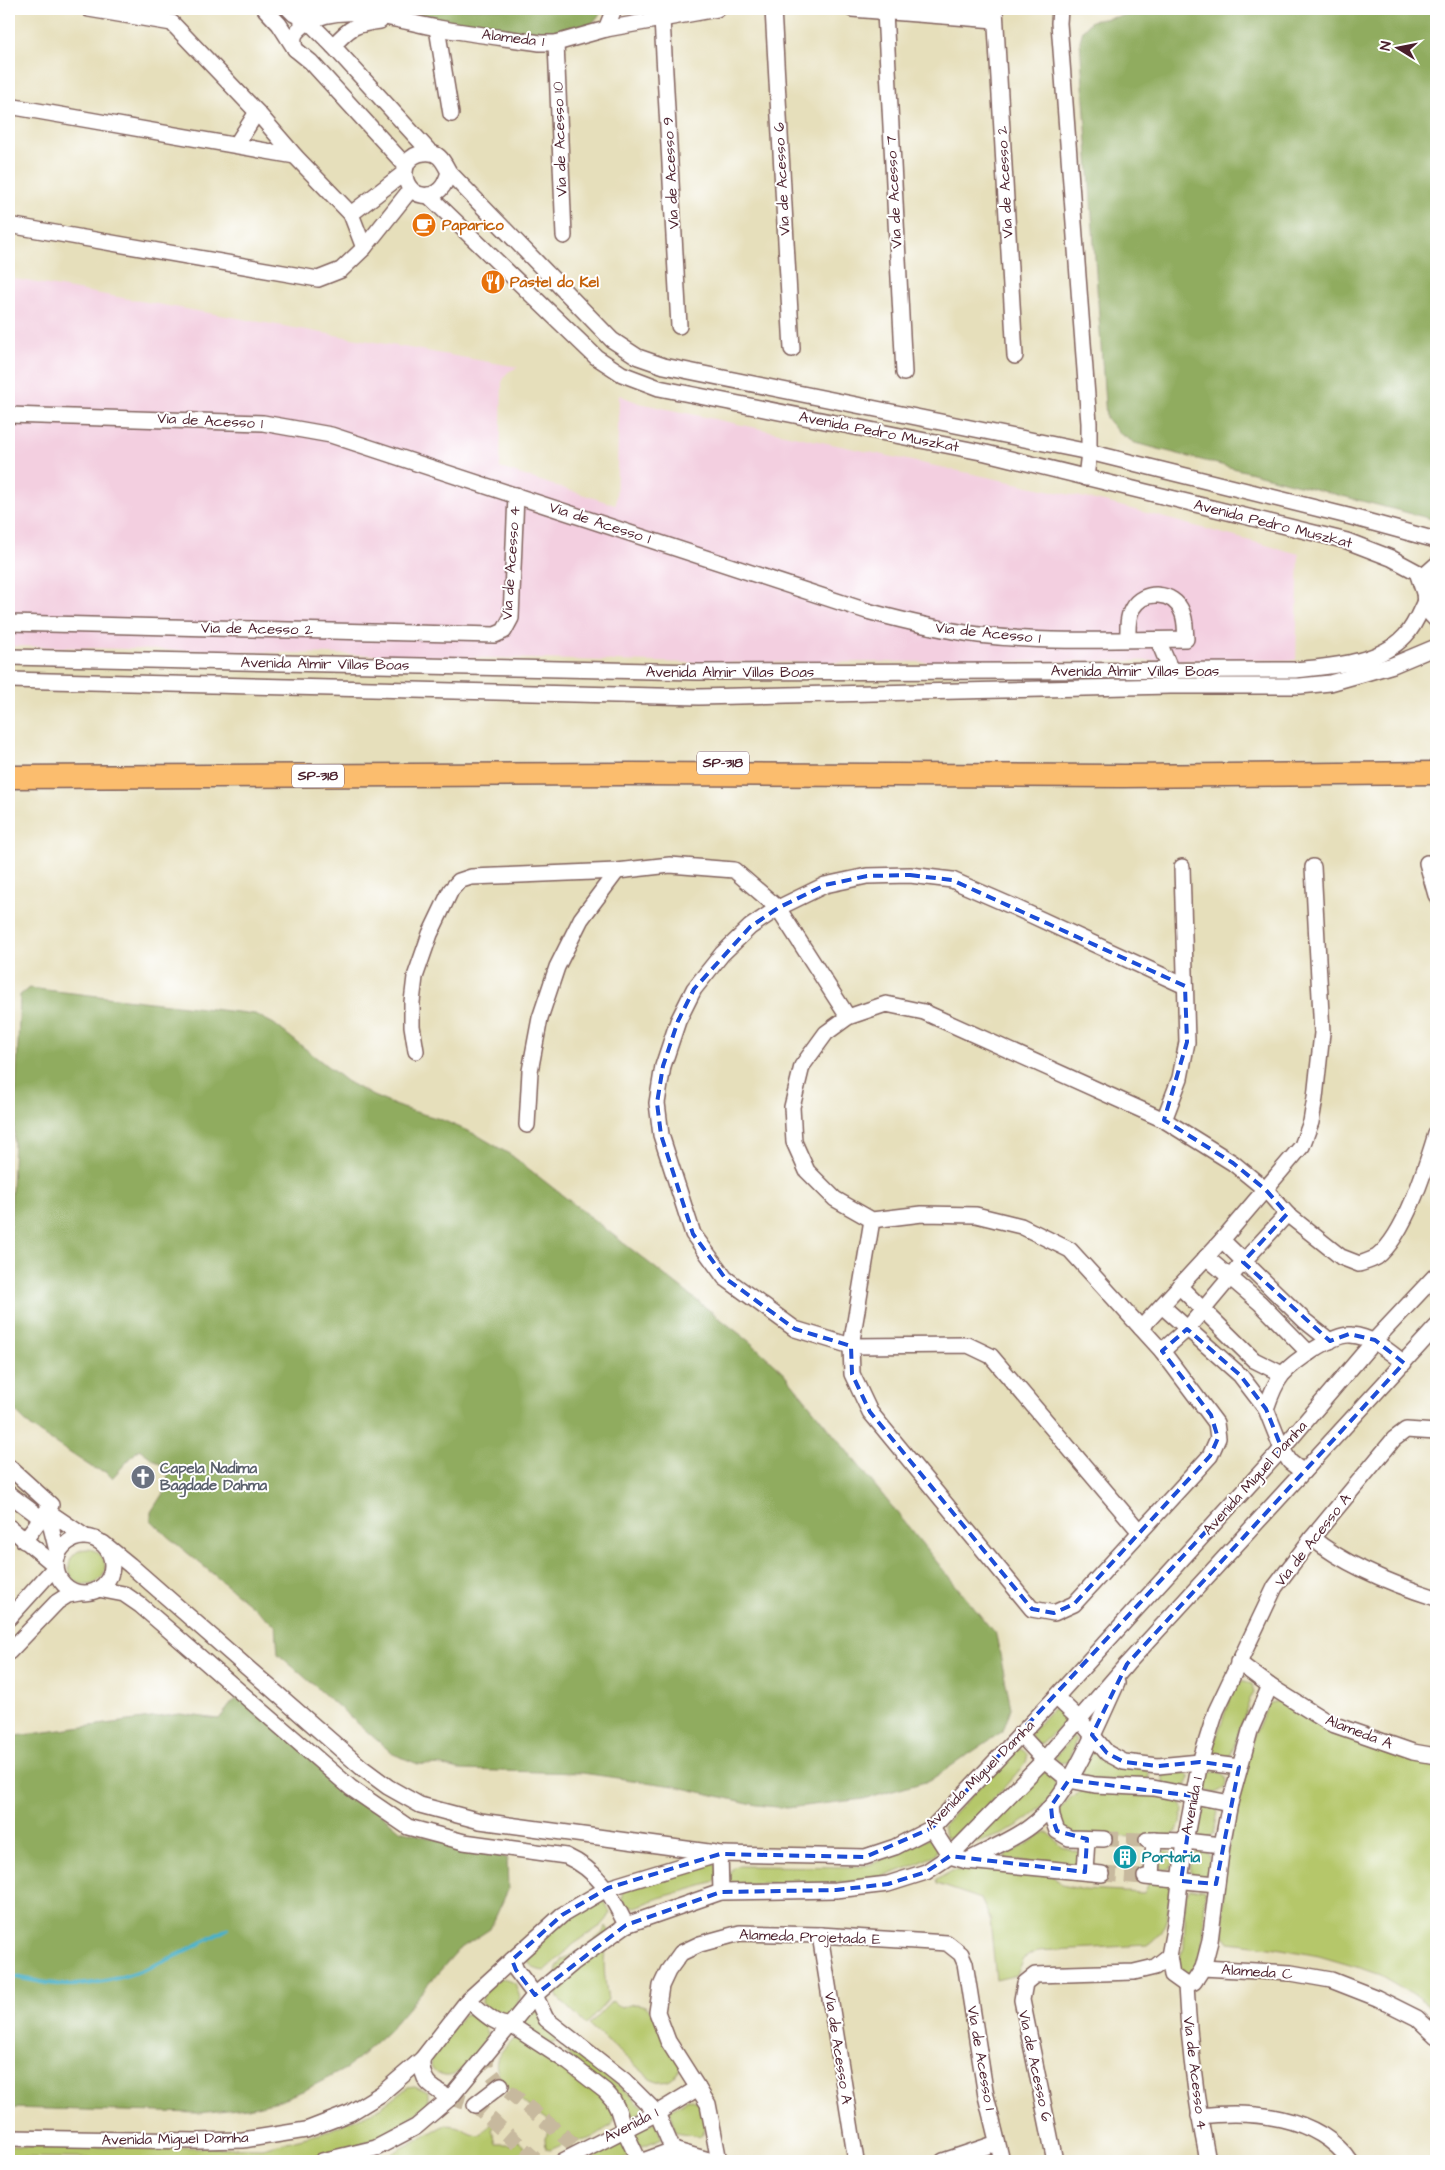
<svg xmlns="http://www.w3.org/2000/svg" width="1445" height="2170" font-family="'Architects Daughter',sans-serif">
<rect width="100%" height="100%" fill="#fff"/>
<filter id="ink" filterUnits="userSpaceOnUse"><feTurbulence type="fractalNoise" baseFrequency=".02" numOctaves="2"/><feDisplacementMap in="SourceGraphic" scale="10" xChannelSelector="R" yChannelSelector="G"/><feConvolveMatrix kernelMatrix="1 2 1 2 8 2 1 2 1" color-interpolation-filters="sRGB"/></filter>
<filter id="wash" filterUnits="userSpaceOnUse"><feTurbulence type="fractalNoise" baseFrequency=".0096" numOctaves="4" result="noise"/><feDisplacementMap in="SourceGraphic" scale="20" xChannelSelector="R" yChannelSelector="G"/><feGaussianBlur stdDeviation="1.12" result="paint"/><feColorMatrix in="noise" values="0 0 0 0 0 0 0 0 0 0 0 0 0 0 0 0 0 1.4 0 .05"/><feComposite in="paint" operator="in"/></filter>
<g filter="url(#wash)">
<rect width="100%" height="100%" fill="#e6dfbb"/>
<polygon fill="#f3cfe0" points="9,278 518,367 508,372 502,382 500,468 616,505 619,395 639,403 1109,503 1299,554 1296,660 695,663 9,646"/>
<g fill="#b5c76b" stroke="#80734b">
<circle cx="87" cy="1567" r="18"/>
<polygon points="1241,1681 1252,1684 1254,1693 1250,1699 1231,1755 1227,1760 1215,1756 1212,1750 1235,1684"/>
<polygon points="1281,1700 1436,1759 1436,2011 1414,1995 1380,1975 1360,1968 1319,1956 1271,1947 1229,1942 1224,1935 1223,1917 1225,1864 1247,1752 1268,1704"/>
<polygon points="1052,1709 1059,1711 1064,1716 1064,1723 1042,1744 1037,1743 1031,1736 1031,1733"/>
<polygon points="1073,1736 1076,1740 1068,1762 1060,1763 1055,1758"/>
<path d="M1016,1748C1026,1750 1030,1755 1025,1764L962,1834L954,1838L945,1837L943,1826Z"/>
<path d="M1096,1749L1149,1772V1777L1147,1781L1086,1779C1078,1770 1088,1759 1092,1750Z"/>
<path d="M1040,1771L1052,1775C1068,1796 1016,1828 1000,1835C993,1838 985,1840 977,1843L976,1840Z"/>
<circle cx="1215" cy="1782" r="11"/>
<polygon points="1166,1772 1185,1773 1190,1778 1185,1788 1163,1784 1163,1774"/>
<polygon points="1088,1788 1164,1791 1179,1800 1183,1810 1181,1823 1176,1832 1169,1838 1159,1840 1139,1837 1081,1836 1060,1828 1059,1811 1071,1797"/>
<polygon points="1203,1805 1216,1808 1218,1811 1214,1834 1205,1839 1197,1837 1195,1834 1200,1807"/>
<polygon points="1046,1833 1049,1833 1062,1847 1079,1852 1077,1867 1005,1860 1005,1856"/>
<path d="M931,1838L938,1848L936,1854C880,1887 826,1884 763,1883C752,1883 739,1888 729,1883L728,1876L733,1867L738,1866L856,1867L872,1864Z"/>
<polygon points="1200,1849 1206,1851 1210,1856 1208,1871 1203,1877 1193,1875 1190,1867 1191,1856"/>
<polygon points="1165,1850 1171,1852 1175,1859 1171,1868 1164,1870 1159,1867 1161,1853"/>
<polygon points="712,1863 716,1866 717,1879 712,1883 659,1898 636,1907 626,1905 622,1899 624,1891"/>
<path d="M979,1868L1052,1874L1062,1885L1084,1890L1144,1893L1151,1879L1163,1882L1170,1888C1168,1913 1169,1930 1147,1945L1037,1951L1024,1959L1017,1975L996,1980L990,1919L981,1899L937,1884L936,1880L952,1871Z"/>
<polygon points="1190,1889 1203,1890 1205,1892 1203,1953 1191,1981 1175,1968 1184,1948 1186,1894"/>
<path d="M600,1900L605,1902L610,1912L608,1918L602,1925L574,1944L545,1971C534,1970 528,1966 526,1954L533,1942Z"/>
<path d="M606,1926L611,1934C600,1955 605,1978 608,2000L586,2025L558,1998L554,1987L557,1968L563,1959L579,1951L602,1934Z"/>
<path d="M503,1979L515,1983L520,1998C514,2008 510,2017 498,2018L482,2003C482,1992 493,1981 503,1979Z"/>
<path d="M612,2001L621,2008C647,1996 655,2014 665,2034C671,2045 676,2055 682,2066C674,2081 666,2086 650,2078L589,2025Z"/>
<polygon points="530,2009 536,2010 558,2036 555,2042 551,2044 523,2031 520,2018"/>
<path d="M469,2014L484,2021L487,2037C477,2050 461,2082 440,2074C433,2071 430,2066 430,2058L463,2015Z"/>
<path d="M520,2036L608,2099L614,2116L612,2125C596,2134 584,2148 567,2136L566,2143L550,2150L546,2149L545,2138L553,2125C537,2111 482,2079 500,2054C506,2045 511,2040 520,2036Z"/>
<polygon points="571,2044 646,2109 631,2118 626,2117 567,2053 567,2048"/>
<path d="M415,2086L428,2092V2103C359,2169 256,2161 168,2160C115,2159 62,2158 9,2157V2146L262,2148L323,2133L380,2108L408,2087Z"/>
<polygon points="688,2099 699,2102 706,2127 701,2136 676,2132 670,2111"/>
<path d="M493,2121L497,2122L492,2129L496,2144H512L516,2139L532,2154L525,2161H378L443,2126C461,2122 465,2135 481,2135Z"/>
<polygon points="655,2122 662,2138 643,2146 638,2145 633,2139 634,2131"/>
<polygon points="621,2141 628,2142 628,2156 618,2161 596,2161 594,2156 597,2153"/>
</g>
<g fill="#90ac5f" stroke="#6d6645">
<polygon points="297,9 604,9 586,31 553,39 362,9 310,19"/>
<polygon points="1165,9 1436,9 1436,520 1135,443 1119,433 1106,418 1080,41 1083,30 1091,21"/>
<polygon points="29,988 255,1014 274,1024 346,1081 373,1096 402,1108 440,1119 477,1135 511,1155 750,1342 783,1372 996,1635 1011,1708 1003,1731 929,1781 864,1799 787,1808 757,1805 674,1786 582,1773 459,1770 444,1766 418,1764 393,1754 278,1654 276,1626 167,1536 151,1520 151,1512 167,1487 168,1470 139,1449 112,1478 106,1472 93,1468 32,1428 16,1412 9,1393 9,1260 20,995"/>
<polygon points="244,1697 400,1830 507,1858 508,1890 490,1929 458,1950 387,2032 347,2068 305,2090 277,2101 248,2108 198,2113 9,2108 9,1737 180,1714 219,1719 234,1700"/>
</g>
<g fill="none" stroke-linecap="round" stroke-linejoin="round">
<path stroke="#49b1c8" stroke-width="4" d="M9,1976C29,1979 53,1986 73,1985C129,1983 179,1955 227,1929"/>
</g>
</g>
<g filter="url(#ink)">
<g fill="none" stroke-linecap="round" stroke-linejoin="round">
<g stroke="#c7b99e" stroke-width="15" stroke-dasharray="15 8" stroke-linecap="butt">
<polyline points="1104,1839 1147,1840"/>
<polyline points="1102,1874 1145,1877"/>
<polyline points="487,2054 486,2066 501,2085 594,2161"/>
<polyline points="450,2098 475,2105 537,2161"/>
</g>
<defs>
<g id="minor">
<polyline points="89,9 172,23 257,112 295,156 351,214 364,248"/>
<polyline points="265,9 279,24 295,49 311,62 406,166"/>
<polyline points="289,9 294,14 309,22 333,46 430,152"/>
<polyline points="773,9 792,349"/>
<polyline points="852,9 995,20"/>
<polyline points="995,9 1015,356"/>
<polyline points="1060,9 1059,23 1089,423 1089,452 1086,478"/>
<polyline points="885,12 904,373"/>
<polyline points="662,19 679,326"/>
<polyline points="437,28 451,114"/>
<polyline points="606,29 614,9"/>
<polyline points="556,43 564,236"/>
<path d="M333,46C350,27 355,24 380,21"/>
<path d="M295,49C292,35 294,33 305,24C344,0 397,21 438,28C472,34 506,38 540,43H556L606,29L717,9"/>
<polyline points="9,106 295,156"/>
<polyline points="236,145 257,112"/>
<path d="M449,172C446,182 442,192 430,195C402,200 394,156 424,153C439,151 443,161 449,172L612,340L638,357L664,366L1089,452L1348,516L1436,540"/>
<polyline points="428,195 596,357 622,374 659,388 986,453 1347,541 1391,558 1417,572 1424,593"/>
<polyline points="351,214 404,173"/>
<polyline points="9,225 318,279 341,270 364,248 411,189"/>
<path d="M9,415L263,423L331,435L867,611C904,621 941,630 979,635C1047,643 1117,640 1186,639C1185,631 1186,620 1182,612C1174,591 1143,589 1132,609C1127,618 1128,629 1128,640"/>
<path d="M1436,565L1427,573C1424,593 1420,605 1436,620"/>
<polyline points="9,623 495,635 504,631 511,618 516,495"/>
<polyline points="1158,640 1171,671 1170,680"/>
<path d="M9,657L698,672L1295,670C1330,666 1379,664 1405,636C1414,627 1419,614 1424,603"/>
<polyline points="9,680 699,697 1170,686 1300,686 1330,683 1362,674 1393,665 1436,647"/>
<polyline points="1427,863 1436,895"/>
<polyline points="416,1051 412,1026 412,1002 415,977 430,934 451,890 459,881 471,877 617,871 670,865 734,870 778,908 848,1017"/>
<polyline points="1164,1120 1180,1078 1187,1042 1182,867"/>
<polyline points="527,1125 530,1071 540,1018 557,967 581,919 617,871"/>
<path d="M872,1220L851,1346L852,1374L870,1412L1032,1609L1054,1613L1074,1604L1210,1456L1218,1438L1216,1423L1162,1351L1070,1250L1021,1226L976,1215L922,1214L872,1220L835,1199L807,1171L794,1142L792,1107L802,1066L826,1033L848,1017L886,1004L924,1012L1164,1120L1233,1163L1266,1190L1287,1214L1341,1257L1359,1264C1365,1262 1372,1260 1377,1257C1405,1235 1426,1167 1436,1134"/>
<polyline points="1222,1240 1305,1321 1330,1341"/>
<polyline points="1206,1257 1260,1303 1309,1353"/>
<polyline points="1179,1286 1254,1360 1282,1374"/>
<polyline points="1162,1306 1240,1375 1266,1409"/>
<polyline points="1141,1328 1222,1240 1302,1146 1311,1122 1315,1098 1322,1033 1313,867"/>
<polyline points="1162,1351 1187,1329 1243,1262 1287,1214"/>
<polyline points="9,1467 51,1505 24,1541"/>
<path d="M1303,1472L1290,1462L1282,1449L1266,1409C1270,1397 1274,1385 1282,1375C1293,1362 1334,1333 1351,1335C1373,1337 1387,1350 1404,1363"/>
<polyline points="9,1494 41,1518"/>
<polyline points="9,1527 56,1566 9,1618"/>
<polyline points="1140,1532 991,1356 968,1345 851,1346 795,1329 725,1278 693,1234 661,1135 657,1103 663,1066 678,1021 694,989 722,954 750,927 778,908 825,885 867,876 910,875 952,880 1014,907 1185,986"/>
<circle cx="84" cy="1565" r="28"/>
<path d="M1312,1538C1345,1565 1395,1585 1436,1598"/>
<polyline points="103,1543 130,1565 361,1767 388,1787 420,1805 480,1821 716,1853"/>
<polyline points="58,1555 47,1511 84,1536"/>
<path d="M98,1589L124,1594L140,1605L351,1788L408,1827L464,1842L566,1856C599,1871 611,1894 626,1925"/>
<polyline points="9,1652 57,1602 68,1595 79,1593"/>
<polyline points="1238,1662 1270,1686 1329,1723 1413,1752 1436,1756"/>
<polyline points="1056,1697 1079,1719 1107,1753 1124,1762 1158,1766 1200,1762 1239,1767"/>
<polyline points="1020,1734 1044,1760 1069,1780 1095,1785 1153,1788 1230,1803"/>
<polyline points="1051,1806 1052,1817 1057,1831 1069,1838 1104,1839"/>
<polyline points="932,1828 950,1856 967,1861 1102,1874"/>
<polyline points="1147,1840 1185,1841 1222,1845"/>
<polyline points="720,1854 721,1892"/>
<path d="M967,1861C987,1850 1015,1839 1031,1826C1069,1798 1097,1726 1117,1683"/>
<polyline points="1085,1872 1087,1839"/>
<polyline points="1145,1877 1216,1884"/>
<polyline points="1152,1877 1154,1840"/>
<polyline points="820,1935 856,2161"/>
<polyline points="1169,1956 1175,1924 1185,1841 1200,1762 1216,1711 1275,1587 1312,1538 1394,1439 1406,1430 1436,1432"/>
<polyline points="512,1960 516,1970 535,1995 546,2019 625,2081 657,2113 673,2150"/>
<polyline points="1203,1968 1210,1941 1222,1845 1230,1803 1250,1731 1270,1686"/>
<path d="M1186,1985C1189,2044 1196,2103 1208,2161"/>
<path d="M468,2000C481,2010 494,2026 511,2025L569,2063L605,2091L613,2100L618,2110L624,2129L639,2161"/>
<path d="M422,2059C421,2083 431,2087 450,2098"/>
<polyline points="475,2105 501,2085"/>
<path d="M1199,2116C1251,2110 1317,2115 1350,2161"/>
<polyline points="9,2138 198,2141 243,2140 306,2130 350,2113 381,2094 422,2059 468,2000 512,1960 562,1915 608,1888 720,1854 865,1857 895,1847 932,1828 1056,1697 1282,1449 1375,1340 1436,1275"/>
<polyline points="322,2161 376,2148 416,2127 450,2098 535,1995 573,1963 626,1925 721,1892 836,1890 888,1884 926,1872 950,1856 1044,1760 1127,1664 1436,1327"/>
<polyline points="563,2161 657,2113 698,2088"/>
<polyline points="643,2161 673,2150 712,2161"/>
<polyline points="719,2161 708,2104 668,2041 657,2012 661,1986 668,1971 681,1953 700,1944 740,1933 820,1935 947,1943 961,1954 965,1963 986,2096 1002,2161"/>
<polyline points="943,2161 997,2143"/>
<polyline points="1055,2161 1022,2000 1025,1983 1035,1975 1134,1972 1155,1967 1169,1956 1172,1975 1186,1985 1194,1982 1203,1968 1291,1973 1331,1980 1377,1998 1417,2018 1436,2036"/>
</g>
<polyline id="highway" points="9,777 626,774 1124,776 1436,773"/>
</defs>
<use href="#minor" stroke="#81625d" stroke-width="18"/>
<use href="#highway" stroke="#81625d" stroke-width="25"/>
<use href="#minor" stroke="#fff" stroke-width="15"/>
<use href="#highway" stroke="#fbbd6e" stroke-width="22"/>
</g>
</g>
<path fill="none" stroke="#1d4ed8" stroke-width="4" stroke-dasharray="10 6" stroke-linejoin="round" d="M910,875L952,880L1185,986L1187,1042L1164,1120L1233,1163L1266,1190L1287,1214L1243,1262L1330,1341L1349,1334L1375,1340L1404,1363L1127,1664L1092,1735L1107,1753L1124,1762L1158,1766L1200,1762L1239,1767L1216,1884L1181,1881L1193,1796L1069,1780L1051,1806L1052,1817L1057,1831L1087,1839L1085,1872L950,1856L926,1872L888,1884L836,1890L721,1892L626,1925L535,1995L516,1970L512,1960L562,1915L608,1888L720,1854L865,1857L932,1828L1282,1449L1266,1409L1240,1375L1187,1329L1162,1351L1211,1415L1218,1438L1210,1456L1074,1604L1054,1613L1032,1609L870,1412L852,1374L851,1346L795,1329L725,1278L693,1234L661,1135L657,1103L663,1066L678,1021L694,989L750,927L778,908L825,885L867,876Z"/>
<defs>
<symbol id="cafe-disc" viewBox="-11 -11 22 22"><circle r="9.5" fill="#e8710a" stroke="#fff"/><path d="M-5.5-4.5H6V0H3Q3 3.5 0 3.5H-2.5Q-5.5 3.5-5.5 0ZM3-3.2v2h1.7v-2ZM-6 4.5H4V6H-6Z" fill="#fff"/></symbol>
<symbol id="restaurant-disc" viewBox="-11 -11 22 22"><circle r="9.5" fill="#e8710a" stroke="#fff"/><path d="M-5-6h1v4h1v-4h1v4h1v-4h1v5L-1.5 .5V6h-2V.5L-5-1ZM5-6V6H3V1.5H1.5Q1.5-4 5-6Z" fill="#fff"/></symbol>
<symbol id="church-disc" viewBox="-11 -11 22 22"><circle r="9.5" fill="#6b7280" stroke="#fff"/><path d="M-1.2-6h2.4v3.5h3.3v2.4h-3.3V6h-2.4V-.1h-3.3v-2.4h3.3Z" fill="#fff"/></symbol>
<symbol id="building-disc" viewBox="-11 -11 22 22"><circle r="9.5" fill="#0f9aa8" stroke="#fff"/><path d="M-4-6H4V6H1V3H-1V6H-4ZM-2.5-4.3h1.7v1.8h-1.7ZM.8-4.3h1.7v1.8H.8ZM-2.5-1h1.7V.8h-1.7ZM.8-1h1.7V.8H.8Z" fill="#fff"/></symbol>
</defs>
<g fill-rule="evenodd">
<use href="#cafe-disc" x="410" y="211" width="28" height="28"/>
<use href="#restaurant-disc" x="479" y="268" width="28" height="28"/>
<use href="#church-disc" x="129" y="1463" width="28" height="28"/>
<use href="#building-disc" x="1111" y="1843" width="28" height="28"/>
</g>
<g text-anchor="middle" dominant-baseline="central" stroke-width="4" stroke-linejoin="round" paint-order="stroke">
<g fill="#fff" stroke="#80626b" stroke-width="1">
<rect x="697" y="751.5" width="52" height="23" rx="4"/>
<rect x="292" y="764.5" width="52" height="23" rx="4"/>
</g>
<g font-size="14" font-weight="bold" fill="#4a1f2b">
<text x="723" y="763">SP-318</text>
<text x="318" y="776">SP-318</text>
</g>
<g font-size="15" fill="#4a1f2b" stroke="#fff">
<text transform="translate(513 38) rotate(7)">Alameda 1</text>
<text transform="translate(560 139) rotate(-92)">Via de Acesso 10</text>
<text transform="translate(671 173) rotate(-93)">Via de Acesso 9</text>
<text transform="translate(782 179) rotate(-93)">Via de Acesso 6</text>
<text transform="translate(1005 182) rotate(-93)">Via de Acesso 2</text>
<text transform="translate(894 192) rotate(-93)">Via de Acesso 7</text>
<text transform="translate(210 421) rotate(3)">Via de Acesso 1</text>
<text transform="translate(879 432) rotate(11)">Avenida Pedro Muszkat</text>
<text transform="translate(600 523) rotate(18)">Via de Acesso 1</text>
<text transform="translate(1273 524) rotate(14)">Avenida Pedro Muszkat</text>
<text transform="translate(511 563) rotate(-86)">Via de Acesso 4</text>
<text transform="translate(257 629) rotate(1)">Via de Acesso 2</text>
<text transform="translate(988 633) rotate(6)">Via de Acesso 1</text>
<text transform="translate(325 664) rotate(1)">Avenida Almir Villas Boas</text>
<text x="1135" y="671">Avenida Almir Villas Boas</text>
<text x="730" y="672">Avenida Almir Villas Boas</text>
<text transform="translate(1255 1478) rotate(-48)">Avenida Miguel Damha</text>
<text transform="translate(1313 1540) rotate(-52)">Via de Acesso A</text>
<text transform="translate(1359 1732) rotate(21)">Alameda A</text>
<text transform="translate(980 1775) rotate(-45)">Avenida Miguel Damha</text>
<text transform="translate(1192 1806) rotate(-79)">Avenida 1</text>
<text transform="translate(810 1937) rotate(2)">Alameda Projetada E</text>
<text transform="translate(1257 1972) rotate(4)">Alameda C</text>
<text transform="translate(838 2048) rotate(81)">Via de Acesso A</text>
<text transform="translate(981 2058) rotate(80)">Via de Acesso 1</text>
<text transform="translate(1035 2066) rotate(78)">Via de Acesso 6</text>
<text transform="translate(1195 2073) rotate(83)">Via de Acesso 4</text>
<text transform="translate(631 2125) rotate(-27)">Avenida 1</text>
<text transform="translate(175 2139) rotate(-1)">Avenida Miguel Damha</text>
</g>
<g font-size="15" font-weight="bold" fill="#c56008" stroke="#fff" text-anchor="start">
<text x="442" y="225">Paparico</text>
<text x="510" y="282">Pastel do Kel</text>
</g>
<g font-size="15" font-weight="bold" fill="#5b616d" stroke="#fff" text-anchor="start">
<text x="160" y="1468">Capela Nadima<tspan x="160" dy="17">Bagdade Dahma</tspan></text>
</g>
<g font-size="15" font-weight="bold" fill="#0d838f" stroke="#fff" text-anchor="start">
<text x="1142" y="1857">Portaria</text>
</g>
</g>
<rect width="1445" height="2170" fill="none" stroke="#fff" stroke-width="30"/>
<g transform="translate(1398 48) rotate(280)" stroke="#ffffff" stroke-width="4" paint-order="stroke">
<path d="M0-4L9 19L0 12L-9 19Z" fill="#4a1f2b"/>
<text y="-8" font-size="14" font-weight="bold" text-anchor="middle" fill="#4a1f2b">N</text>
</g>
</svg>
